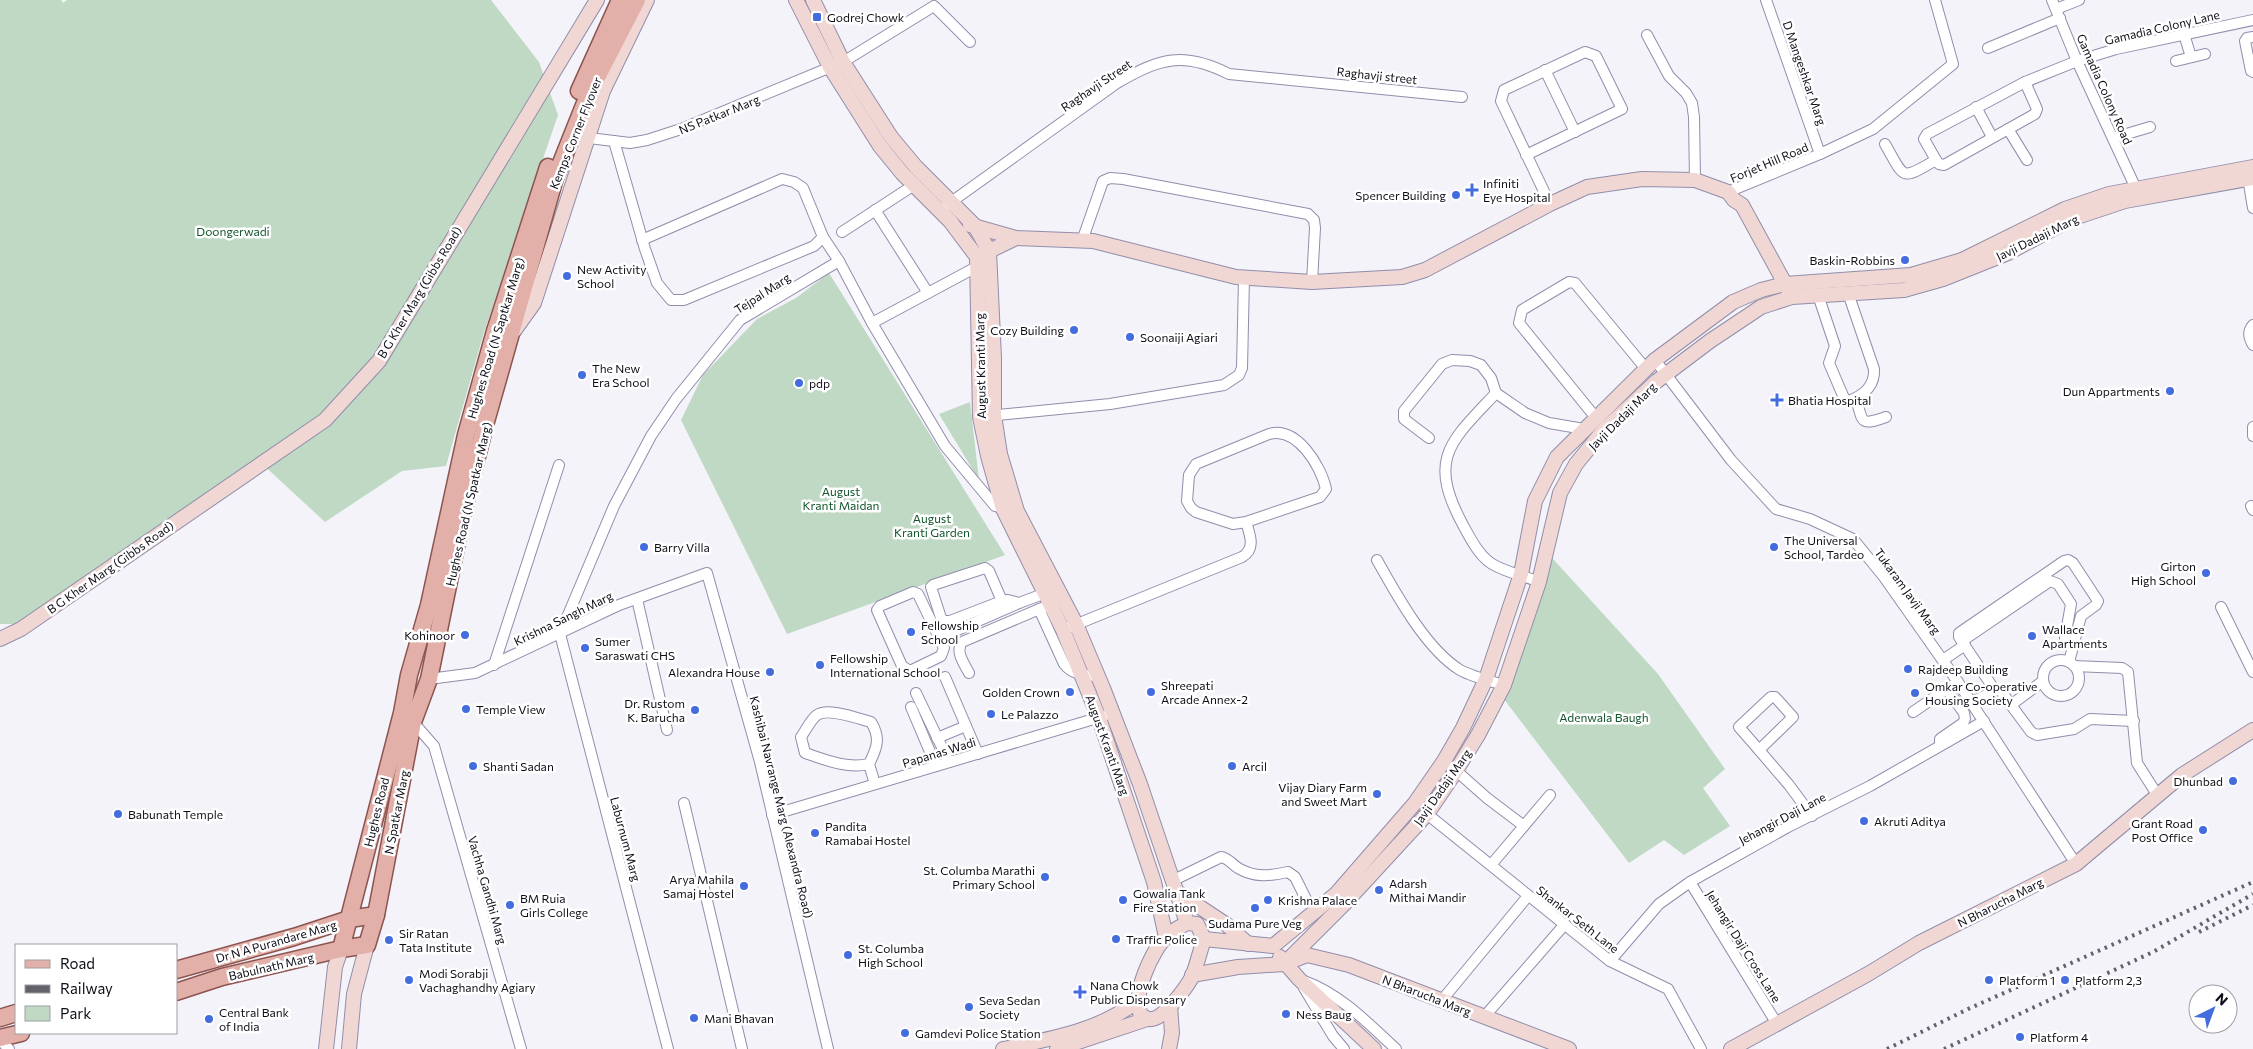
<svg xmlns="http://www.w3.org/2000/svg" width="2253" height="1049" font-family="Commissioner,sans-serif">
<rect width="100%" height="100%" fill="#f3f3f9"/>
<g fill="#bfd9c4">
<polygon points="0,0 61,0 63,3 67,0 491,0 539,62 558,115 484,332 446,466 402,471 325,522 259,461 20,624 0,624"/>
<polygon points="829,273 1005,555 787,634 681,420 703,375 757,319 796,298"/>
<polygon points="970,402 979,480 939,414"/>
<polygon points="1543,548 1658,674 1725,769 1703,788 1730,826 1684,855 1664,840 1629,863 1500,694"/>
</g>
<g fill="none" stroke-linecap="round" stroke-linejoin="round">
<defs>
<g id="street">
<polyline points="1766,0 1820,154"/>
<polyline points="2052,0 2077,61 2138,193"/>
<polyline points="2056,9 2079,0"/>
<polyline points="2184,34 2191,57"/>
<polyline points="1647,35 1669,76 1686,93 1692,103 1694,117 1695,180"/>
<polyline points="2253,37 2247,38 2245,41 2251,71 2253,72"/>
<polyline points="1988,48 2060,18"/>
<polyline points="2176,61 2205,54"/>
<polyline points="1545,70 1575,132"/>
<polyline points="1976,107 1992,137"/>
<polyline points="2008,129 2027,160"/>
<polyline points="589,138 630,143 647,140 681,129 843,62 934,6 970,42"/>
<polyline points="2113,138 2150,127"/>
<polyline points="614,141 645,249 657,283 671,300 684,300 814,246 823,237"/>
<path d="M1885,144C1905,179 1900,181 1936,160L1939,164L1944,165L2035,114L2037,109L2025,82"/>
<polyline points="1526,155 1622,109 1596,56 1585,52 1504,90 1501,101 1550,204"/>
<polyline points="1936,160 1924,139 1927,134 2025,82 2077,61 2116,49 2253,20"/>
<polyline points="2247,172 2253,208"/>
<polyline points="1728,192 1820,154 1873,129 1953,64 1935,0"/>
<path d="M947,205L1117,83C1160,58 1183,51 1229,74L1462,97"/>
<polyline points="875,210 928,293"/>
<polyline points="842,232 914,185"/>
<polyline points="642,240 782,179 794,182 803,188 823,237 839,261 872,323 945,446 995,506 1007,509"/>
<polyline points="1082,241 1103,181 1110,178 1123,179 1308,214 1314,220 1315,228 1312,282"/>
<path d="M1818,295L1835,346L1829,363L1844,398L1849,401C1864,395 1875,386 1874,369L1848,293"/>
<polyline points="872,323 982,264"/>
<path d="M2253,325C2247,332 2249,338 2253,345"/>
<polyline points="1655,360 1731,460 1776,509 1810,519 1853,539 1884,577 1958,682 2076,864"/>
<path d="M1496,393C1450,442 1427,458 1463,525C1470,538 1481,560 1496,566C1509,573 1525,576 1539,582"/>
<path d="M1856,398C1863,423 1860,426 1886,417"/>
<polyline points="988,416 1110,404 1224,385 1239,375 1242,368 1244,278"/>
<polyline points="1596,418 1519,323 1522,310 1569,282 1575,283 1646,369"/>
<polyline points="2253,427 2253,436"/>
<polyline points="1429,438 1404,419 1404,411 1442,364 1452,360 1470,361 1481,365 1491,378 1496,393 1525,413 1549,423 1584,429"/>
<polyline points="2251,506 2253,510"/>
<path d="M1377,560C1396,594 1426,649 1460,670C1473,677 1490,681 1504,685"/>
<polygon points="913,592 918,594 944,648 941,656 910,671 902,666 877,610 880,606"/>
<polyline points="637,599 667,730"/>
<polyline points="1002,601 989,571 985,568 933,585 931,587 941,618 944,621 950,621 1002,601 1008,600 1019,603 1051,591"/>
<polyline points="2221,607 2253,672"/>
<path d="M1039,609L1064,664C1073,675 1084,675 1098,676"/>
<path d="M1070,627L1242,557C1256,549 1250,535 1246,522L1320,497L1326,489C1321,466 1297,426 1269,434L1196,464L1189,475L1187,501L1191,508L1196,512L1233,524L1246,522"/>
<polyline points="939,638 1019,603"/>
<polyline points="1962,641 2050,581 2058,584 2071,604 2065,638"/>
<polyline points="1943,660 1965,645"/>
<circle cx="2061" cy="678" r="18"/>
<polyline points="494,665 559,465"/>
<polyline points="2074,666 2122,668 2128,672 2137,763 2158,796"/>
<path d="M969,673C964,663 955,652 962,642L1056,602"/>
<polyline points="945,677 978,754"/>
<polyline points="429,679 475,673 619,605 707,573 760,762 828,1049"/>
<polyline points="1994,689 1959,637 1959,633 2064,561 2068,560 2073,563 2098,601 2096,605 2081,616 2069,662"/>
<polyline points="916,693 949,762"/>
<polygon points="1771,697 1775,697 1793,717 1759,750 1739,727"/>
<polyline points="1972,702 1997,690 2001,691 2011,705 2043,681"/>
<polyline points="2011,705 2031,732 2037,735 2074,729 2090,719 2134,721"/>
<polyline points="911,707 936,766"/>
<polyline points="1913,712 1951,686"/>
<polyline points="413,722 434,746 521,1049"/>
<polyline points="937,738 966,726"/>
<polyline points="1940,742 1940,739 1963,723 1965,719 1964,713 1947,689"/>
<polyline points="1759,750 1789,785 1812,816"/>
<path d="M869,764C847,769 826,760 805,753L801,737C806,730 811,719 817,715C828,707 859,719 871,722C881,738 877,748 869,764L875,784"/>
<polyline points="1452,767 1487,798 1524,826"/>
<polyline points="684,803 742,1049"/>
<polyline points="1427,814 1610,961 1668,989 1701,1049"/>
<polyline points="772,815 1104,716"/>
<polyline points="1491,865 1550,795"/>
<path d="M1174,880L1221,857C1228,858 1232,864 1238,868C1255,878 1270,876 1288,872L1295,877L1307,901"/>
<polyline points="1690,882 1777,1024"/>
<polyline points="1610,961 1659,904 1690,882 1788,827 1870,786 1984,721"/>
<path d="M1304,981C1340,994 1368,1023 1396,1049"/>
<polyline points="1304,988 1333,1036 1344,1049"/>
<polyline points="1442,1000 1528,896"/>
<polyline points="1484,1017 1565,924"/>
<polyline points="0,1040 9,1049"/>
<polyline points="668,1049 560,634 614,506 651,436 676,399 740,320 839,261"/>
</g>
<g id="secondary">
<polyline points="796,0 830,67 880,146 902,173 950,221 977,257 980,417 988,456 1003,509 1063,630 1099,718 1154,882 1166,937"/>
<polyline points="813,0 843,62 891,137 916,167 975,226 989,251 994,358 994,415 1000,454 1017,511 1076,624 1103,688 1140,784 1187,923"/>
<polyline points="970,225 1016,238 1093,241 1236,277 1312,282 1402,277 1425,270 1550,204 1587,187 1642,179 1695,180 1728,192 1734,200 1742,205 1789,291"/>
<polyline points="981,255 1016,238"/>
<polyline points="514,331 534,303 603,91 647,0"/>
<polyline points="0,639 21,629 325,420 379,361 597,0"/>
<polyline points="1177,892 1227,925 1248,944"/>
<path d="M1187,923L1197,924L1204,939C1200,951 1197,965 1192,977C1186,988 1164,1018 1152,1019C1147,1020 1145,1017 1141,1015C1131,996 1152,950 1167,936C1173,930 1180,927 1187,923Z"/>
<polyline points="1204,939 1273,946 1336,894 1415,803 1444,761 1463,728 1486,679 1521,574 1535,501 1557,457 1655,360 1733,302 1761,290 1785,284 1911,275 1962,260 2065,209 2109,194 2253,167"/>
<polyline points="1280,957 1299,979 1374,1049"/>
<polyline points="1284,964 1345,903 1427,814 1452,777 1478,735 1504,685 1539,582 1560,493 1576,464 1603,431 1657,381 1710,341 1761,307 1792,297 1904,290 1943,279 2008,253 2071,219 2125,201 2253,178"/>
<polyline points="1192,975 1238,967 1284,964 1307,955 1349,965 1569,1049"/>
<polyline points="326,1049 335,967 341,949"/>
<polyline points="349,1049 354,994 367,945"/>
<path d="M1003,1049C1049,1039 1100,1031 1137,1001"/>
<polyline points="1057,1049 1147,1019"/>
<polyline points="1169,1049 1172,1033 1170,1006"/>
<polyline points="1731,1049 1868,974 1919,943 2076,864 2182,775 2253,730"/>
</g>
<g id="primary">
<polyline points="579,91 620,0"/>
<polyline points="341,949 402,713 409,675 429,605 466,435 495,331 548,167"/>
<polyline points="176,970 294,937 349,919 376,915"/>
<polyline points="176,992 222,977 341,949 367,945 376,915 413,722 429,679 463,512 485,425 555,178 589,93 637,0"/>
<polyline points="0,1018 16,1013"/>
<polyline points="0,1038 21,1033"/>
</g>
</defs>
<use href="#street" stroke="#918dab" stroke-width="12"/>
<use href="#secondary" stroke="#918dab" stroke-width="16"/>
<use href="#primary" stroke="#8c5451" stroke-width="19"/>
<use href="#street" stroke="#fff" stroke-width="10"/>
<use href="#secondary" stroke="#f1d7d4" stroke-width="14"/>
<use href="#primary" stroke="#e3b0a9" stroke-width="16"/>
<g stroke="#63626b" stroke-width="4" stroke-dasharray="2.5 5" stroke-linecap="butt">
<polyline points="2199,932 2253,905"/>
<polyline points="1887,1049 1968,1009 2253,882"/>
<polyline points="1944,1049 2153,952 2253,894"/>
</g>
</g>
<g fill="#436ddf" stroke="#fff" stroke-width="2">
<rect x="812" y="12" width="10" height="10" rx="2.5"/>
<path d="M1469.5 182.5h5v5h5v5h-5v5h-5v-5h-5v-5h5z"/>
<circle cx="1456" cy="195" r="5"/>
<circle cx="1905" cy="260" r="5"/>
<circle cx="567" cy="276" r="5"/>
<circle cx="1074" cy="330" r="5"/>
<circle cx="1130" cy="337" r="5"/>
<circle cx="582" cy="375" r="5"/>
<circle cx="799" cy="383" r="5"/>
<circle cx="2170" cy="391" r="5"/>
<path d="M1774.5 392.5h5v5h5v5h-5v5h-5v-5h-5v-5h5z"/>
<circle cx="644" cy="547" r="5"/>
<circle cx="1774" cy="547" r="5"/>
<circle cx="2206" cy="573" r="5"/>
<circle cx="911" cy="632" r="5"/>
<circle cx="465" cy="635" r="5"/>
<circle cx="2032" cy="636" r="5"/>
<circle cx="585" cy="648" r="5"/>
<circle cx="820" cy="665" r="5"/>
<circle cx="1908" cy="669" r="5"/>
<circle cx="770" cy="672" r="5"/>
<circle cx="1070" cy="692" r="5"/>
<circle cx="1151" cy="692" r="5"/>
<circle cx="1915" cy="693" r="5"/>
<circle cx="466" cy="709" r="5"/>
<circle cx="695" cy="710" r="5"/>
<circle cx="991" cy="714" r="5"/>
<circle cx="473" cy="766" r="5"/>
<circle cx="1232" cy="766" r="5"/>
<circle cx="2233" cy="781" r="5"/>
<circle cx="1377" cy="794" r="5"/>
<circle cx="118" cy="814" r="5"/>
<circle cx="1864" cy="821" r="5"/>
<circle cx="2203" cy="830" r="5"/>
<circle cx="815" cy="833" r="5"/>
<circle cx="1045" cy="877" r="5"/>
<circle cx="744" cy="886" r="5"/>
<circle cx="1379" cy="890" r="5"/>
<circle cx="1123" cy="900" r="5"/>
<circle cx="1268" cy="900" r="5"/>
<circle cx="510" cy="905" r="5"/>
<circle cx="1255" cy="908" r="5"/>
<circle cx="1116" cy="939" r="5"/>
<circle cx="389" cy="940" r="5"/>
<circle cx="848" cy="955" r="5"/>
<circle cx="409" cy="980" r="5"/>
<circle cx="1989" cy="980" r="5"/>
<circle cx="2065" cy="980" r="5"/>
<path d="M1077.5 984.5h5v5h5v5h-5v5h-5v-5h-5v-5h5z"/>
<circle cx="969" cy="1007" r="5"/>
<circle cx="1286" cy="1014" r="5"/>
<circle cx="694" cy="1018" r="5"/>
<circle cx="209" cy="1019" r="5"/>
<circle cx="905" cy="1033" r="5"/>
<circle cx="2020" cy="1037" r="5"/>
</g>
<g text-anchor="middle" dominant-baseline="central" stroke-width="5" stroke-linejoin="round" paint-order="stroke">
<g font-size="12" fill="#0f0d18" stroke="#fff" text-anchor="start">
<text x="827" y="17">Godrej Chowk</text>
<text x="1483" y="183">Infiniti<tspan x="1483" dy="14">Eye Hospital</tspan></text>
<text x="1446" y="195" text-anchor="end">Spencer Building</text>
<text x="1895" y="260" text-anchor="end">Baskin-Robbins</text>
<text x="577" y="269">New Activity<tspan x="577" dy="14">School</tspan></text>
<text x="1064" y="330" text-anchor="end">Cozy Building</text>
<text x="1140" y="337">Soonaiji Agiari</text>
<text x="592" y="368">The New<tspan x="592" dy="14">Era School</tspan></text>
<text x="809" y="383">pdp</text>
<text x="2160" y="391" text-anchor="end">Dun Appartments</text>
<text x="1788" y="400">Bhatia Hospital</text>
<text x="1784" y="540">The Universal<tspan x="1784" dy="14">School, Tardeo</tspan></text>
<text x="654" y="547">Barry Villa</text>
<text x="2196" y="566" text-anchor="end">Girton<tspan x="2196" dy="14">High School</tspan></text>
<text x="921" y="625">Fellowship<tspan x="921" dy="14">School</tspan></text>
<text x="2042" y="629">Wallace<tspan x="2042" dy="14">Apartments</tspan></text>
<text x="455" y="635" text-anchor="end">Kohinoor</text>
<text x="595" y="641">Sumer<tspan x="595" dy="14">Saraswati CHS</tspan></text>
<text x="830" y="658">Fellowship<tspan x="830" dy="14">International School</tspan></text>
<text x="1918" y="669">Rajdeep Building</text>
<text x="760" y="672" text-anchor="end">Alexandra House</text>
<text x="1161" y="685">Shreepati<tspan x="1161" dy="14">Arcade Annex-2</tspan></text>
<text x="1925" y="686">Omkar Co-operative<tspan x="1925" dy="14">Housing Society</tspan></text>
<text x="1060" y="692" text-anchor="end">Golden Crown</text>
<text x="685" y="703" text-anchor="end">Dr. Rustom<tspan x="685" dy="14">K. Barucha</tspan></text>
<text x="476" y="709">Temple View</text>
<text x="1001" y="714">Le Palazzo</text>
<text x="483" y="766">Shanti Sadan</text>
<text x="1242" y="766">Arcil</text>
<text x="2223" y="781" text-anchor="end">Dhunbad</text>
<text x="1367" y="787" text-anchor="end">Vijay Diary Farm<tspan x="1367" dy="14">and Sweet Mart</tspan></text>
<text x="128" y="814">Babunath Temple</text>
<text x="1874" y="821">Akruti Aditya</text>
<text x="2193" y="823" text-anchor="end">Grant Road<tspan x="2193" dy="14">Post Office</tspan></text>
<text x="825" y="826">Pandita<tspan x="825" dy="14">Ramabai Hostel</tspan></text>
<text x="1035" y="870" text-anchor="end">St. Columba Marathi<tspan x="1035" dy="14">Primary School</tspan></text>
<text x="734" y="879" text-anchor="end">Arya Mahila<tspan x="734" dy="14">Samaj Hostel</tspan></text>
<text x="1389" y="883">Adarsh<tspan x="1389" dy="14">Mithai Mandir</tspan></text>
<text x="1133" y="893">Gowalia Tank<tspan x="1133" dy="14">Fire Station</tspan></text>
<text x="520" y="898">BM Ruia<tspan x="520" dy="14">Girls College</tspan></text>
<text x="1278" y="900">Krishna Palace</text>
<text x="1255" y="923" text-anchor="middle">Sudama Pure Veg</text>
<text x="399" y="933">Sir Ratan<tspan x="399" dy="14">Tata Institute</tspan></text>
<text x="1126" y="939">Traffic Police</text>
<text x="858" y="948">St. Columba<tspan x="858" dy="14">High School</tspan></text>
<text x="419" y="973">Modi Sorabji<tspan x="419" dy="14">Vachaghandhy Agiary</tspan></text>
<text x="1999" y="980">Platform 1</text>
<text x="2075" y="980">Platform 2,3</text>
<text x="1090" y="985">Nana Chowk<tspan x="1090" dy="14">Public Dispensary</tspan></text>
<text x="979" y="1000">Seva Sedan<tspan x="979" dy="14">Society</tspan></text>
<text x="219" y="1012">Central Bank<tspan x="219" dy="14">of India</tspan></text>
<text x="1296" y="1014">Ness Baug</text>
<text x="704" y="1018">Mani Bhavan</text>
<text x="915" y="1033">Gamdevi Police Station</text>
<text x="2030" y="1037">Platform 4</text>
</g>
<g font-size="12" fill="#0f0d18" stroke="#fff">
<text transform="translate(2162 27) rotate(-13)">Gamadia Colony Lane</text>
<text transform="translate(1805 73) rotate(71)">D Mangeshkar Marg</text>
<text transform="translate(1377 75) rotate(6)">Raghavji street</text>
<text transform="translate(1096 85) rotate(-34)">Raghavji Street</text>
<text transform="translate(2105 89) rotate(66)">Gamadia Colony Road</text>
<text transform="translate(719 114) rotate(-22)">NS Patkar Marg</text>
<text transform="translate(575 133) rotate(-68)">Kemps Corner Flyover</text>
<text transform="translate(1769 162) rotate(-23)">Forjet Hill Road</text>
<text transform="translate(2037 237) rotate(-26)">Javji Dadaji Marg</text>
<text transform="translate(419 292) rotate(-59)">B G Kher Marg (Gibbs Road)</text>
<text transform="translate(762 293) rotate(-33)">Tejpal Marg</text>
<text transform="translate(495 338) rotate(-73)">Hughes Road (N Saptkar Marg)</text>
<text transform="translate(980 366) rotate(-91)">August Kranti Marg</text>
<text transform="translate(1622 416) rotate(-45)">Javji Dadaji Marg</text>
<text transform="translate(468 504) rotate(-77)">Hughes Road (N Spatkar Marg)</text>
<text transform="translate(110 567) rotate(-35)">B G Kher Marg (Gibbs Road)</text>
<text transform="translate(1908 591) rotate(54)">Tukaram Javji Marg</text>
<text transform="translate(563 618) rotate(-26)">Krishna Sangh Marg</text>
<text transform="translate(1108 745) rotate(70)">August Kranti Marg</text>
<text transform="translate(939 752) rotate(-17)">Papanas Wadi</text>
<text transform="translate(1442 787) rotate(-55)">Javji Dadaji Marg</text>
<text transform="translate(782 807) rotate(76)">Kashibai Navrange Marg (Alexandra Road)</text>
<text transform="translate(376 812) rotate(-76)">Hughes Road</text>
<text transform="translate(396 812) rotate(-79)">N Spatkar Marg</text>
<text transform="translate(1782 818) rotate(-28)">Jehangir Daji Lane</text>
<text transform="translate(626 839) rotate(75)">Laburnum Marg</text>
<text transform="translate(488 890) rotate(74)">Vachha Gandhi Marg</text>
<text transform="translate(2000 902) rotate(-27)">N Bharucha Marg</text>
<text transform="translate(1578 919) rotate(38)">Shankar Seth Lane</text>
<text transform="translate(276 941) rotate(-16)">Dr N A Purandare Marg</text>
<text transform="translate(1744 946) rotate(58)">Jehangir Daji Cross Lane</text>
<text transform="translate(271 966) rotate(-13)">Babulnath Marg</text>
<text transform="translate(1427 995) rotate(21)">N Bharucha Marg</text>
</g>
<g font-size="12" fill="#12542b" stroke="#fff">
<text x="233" y="231">Doongerwadi</text>
<text x="841" y="491">August<tspan x="841" dy="14">Kranti Maidan</tspan></text>
<text x="932" y="518">August<tspan x="932" dy="14">Kranti Garden</tspan></text>
<text x="1604" y="717">Adenwala Baugh</text>
</g>
</g>
<rect x="15" y="944" width="162" height="90" fill="#ffffff" stroke="#9f9ea3"/>
<rect x="25" y="960" width="25" height="8" fill="#e3b0a9" stroke="#9f9ea3"/>
<text x="60" y="969" font-size="15" fill="#0f0d18">Road</text>
<rect x="25" y="985" width="25" height="8" fill="#63626b" stroke="#9f9ea3"/>
<text x="60" y="994" font-size="15" fill="#0f0d18">Railway</text>
<rect x="25" y="1006" width="25" height="15" fill="#bfd9c4" stroke="#9f9ea3"/>
<text x="60" y="1019" font-size="15" fill="#0f0d18">Park</text>
<g transform="translate(2213 1009) rotate(42)"><circle r="24" fill="#ffffff" stroke="#9f9ea3"/>
<path d="M0-4L9 19L0 12L-9 19Z" fill="#436ddf"/>
<text y="-8" font-size="14" font-weight="bold" text-anchor="middle" fill="#0f0d18">N</text>
</g>
</svg>
